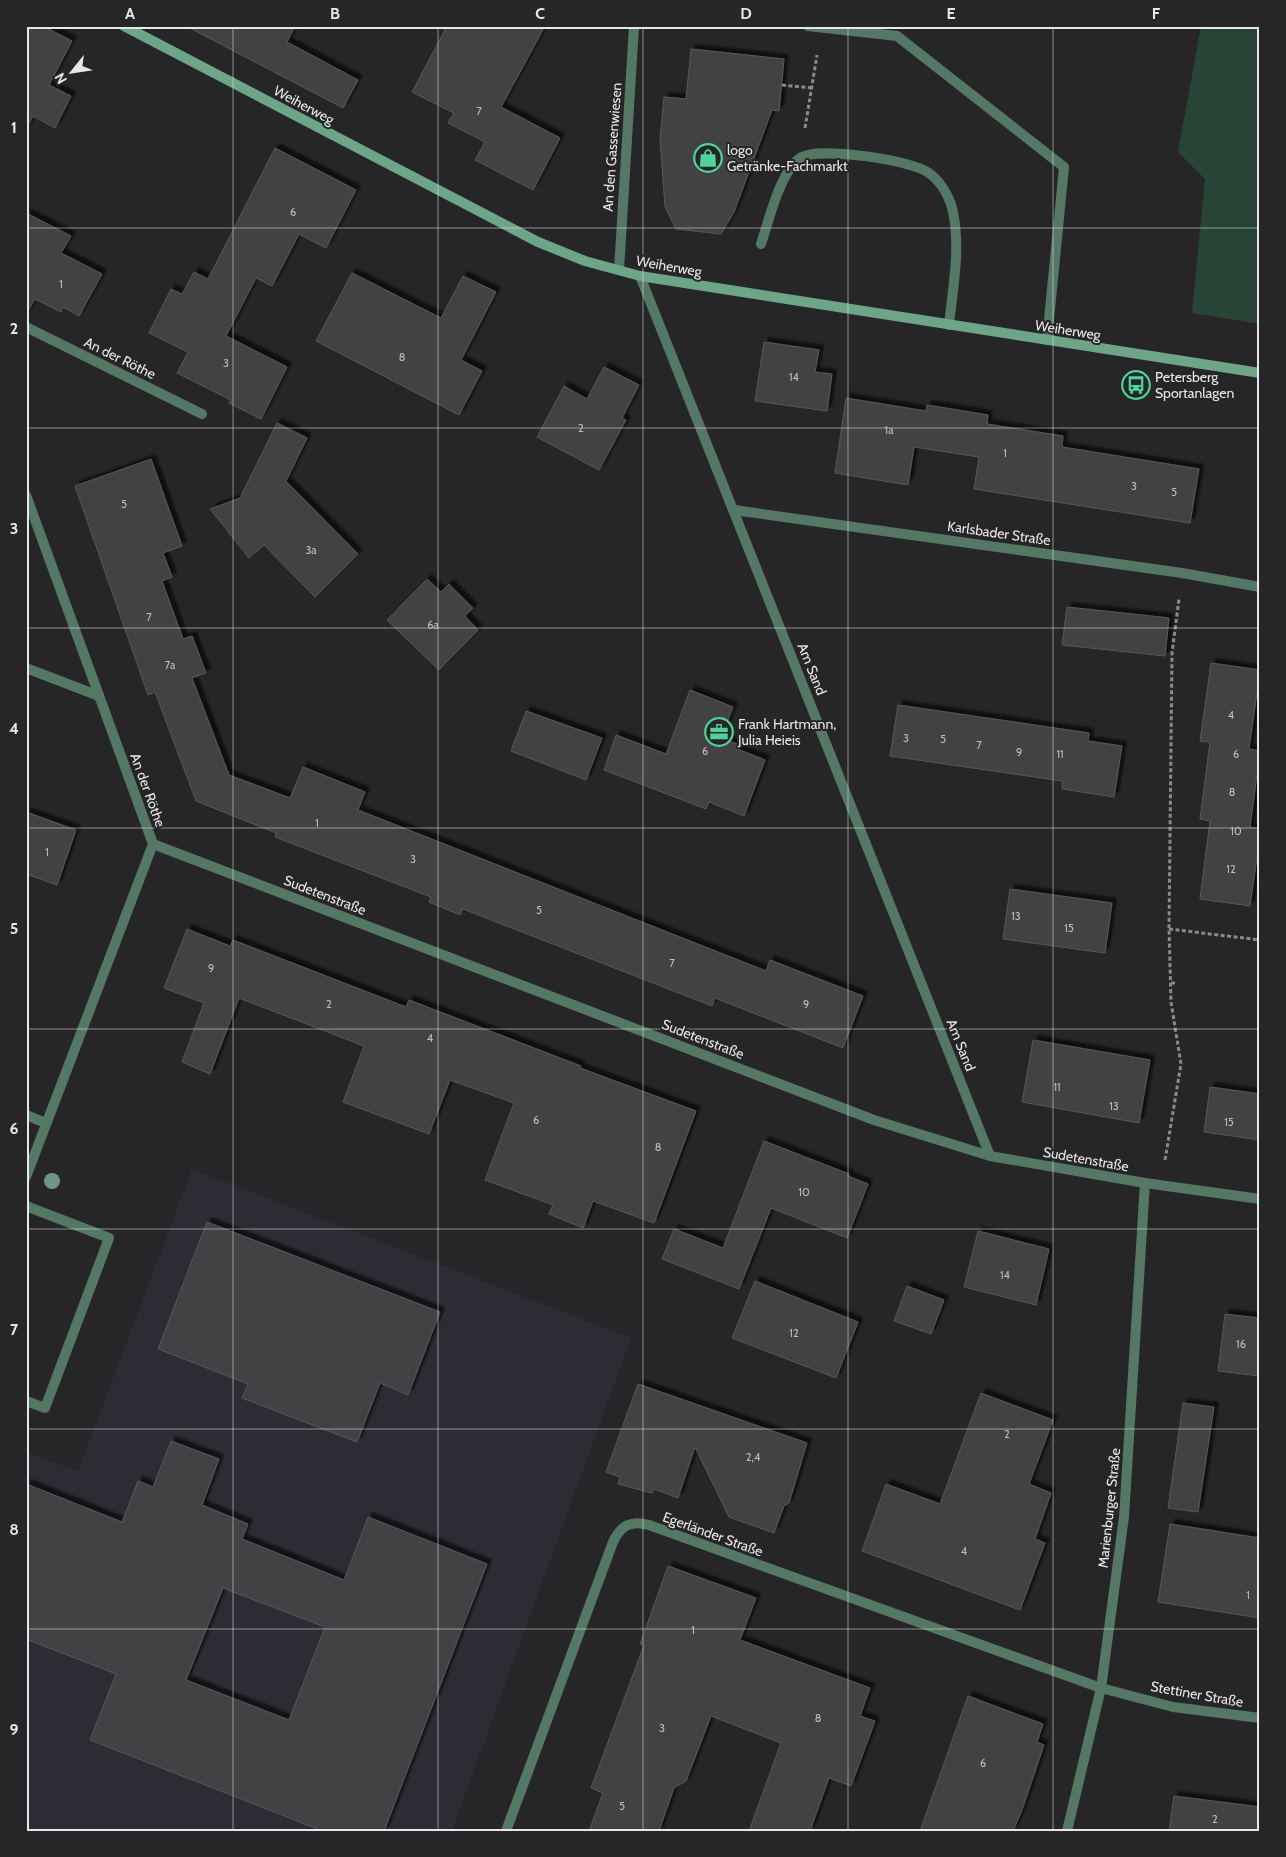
<svg xmlns="http://www.w3.org/2000/svg" width="1286" height="1857" font-family="Cabin,sans-serif">
<defs>
<filter id="shadow"><feDropShadow dx="4.5" dy="-4.5" stdDeviation="1" flood-color="#0009"/></filter>
</defs>
<rect width="100%" height="100%" fill="#262628"/>
<polygon fill="#2d2b33" points="192,1169 631,1338 452,1831 26,1831 26,1452 78,1471"/>
<polygon fill="#284436" points="1201,26 1260,26 1260,324 1192,313 1205,179 1178,152"/>
<g fill="#434245" stroke="#58575a" fill-rule="evenodd" filter="url(#shadow)">
<polygon points="26,26 43,26 72,41 49,85 71,96 55,128 33,116 26,129"/>
<polygon points="186,26 295,26 287,42 358,80 343,108"/>
<polygon points="447,26 545,26 501,107 560,138 533,190 475,160 485,142 448,123 454,113 412,92"/>
<polygon points="691,49 784,59 779,111 772,110 734,212 721,234 676,229 665,207 660,139 664,97 686,99"/>
<polygon points="275,148 356,190 326,248 299,234 272,286 256,278 226,336 287,367 261,419 229,403 231,400 177,373 188,352 149,333 171,289 182,294 194,272 208,279"/>
<polygon points="26,213 71,236 61,253 102,274 79,316 63,307 61,312 35,299 26,314"/>
<polygon points="352,273 441,318 463,276 496,292 461,360 482,371 459,415 316,341"/>
<polygon points="764,342 819,350 815,372 832,374 827,411 755,401"/>
<polygon points="604,367 639,385 622,418 626,420 599,470 537,437 564,386 587,399"/>
<polygon points="846,398 926,411 927,405 988,415 987,424 1063,436 1062,447 1199,469 1190,523 974,489 979,457 914,447 908,485 835,473"/>
<polygon points="277,423 307,438 286,481 358,554 315,597 264,545 249,558 210,509 240,498"/>
<polygon points="151,459 182,546 163,553 172,577 162,581 183,639 192,636 206,673 192,678 229,775 290,798 303,767 365,792 358,810 766,971 770,960 863,996 843,1048 715,998 712,1006 463,909 460,915 429,902 431,897 275,837 276,833 196,801 155,692 148,695 75,486"/>
<polygon points="427,579 441,592 449,584 473,608 465,616 478,630 439,670 387,620"/>
<polygon points="1067,607 1169,618 1165,656 1062,645"/>
<polygon points="1211,663 1260,670 1249,749 1260,751 1250,827 1260,829 1260,835 1250,906 1200,899 1210,821 1200,819 1210,742 1200,741"/>
<polygon points="690,690 733,707 721,738 737,744 735,748 765,760 744,816 709,802 706,809 604,770 616,735 666,754"/>
<polygon points="898,705 1089,733 1088,741 1122,746 1114,797 1062,789 1062,781 890,756"/>
<polygon points="526,711 602,738 586,780 511,751"/>
<polygon points="26,812 76,830 57,885 26,874"/>
<polygon points="1010,889 1112,903 1105,953 1003,939"/>
<polygon points="187,929 230,946 233,940 406,1007 409,1000 581,1066 580,1068 696,1111 654,1223 593,1201 583,1228 549,1214 553,1205 485,1180 514,1103 450,1080 429,1134 343,1102 364,1046 239,998 210,1074 182,1062 204,1003 164,988"/>
<polygon points="1033,1040 1150,1060 1139,1123 1022,1102"/>
<polygon points="1210,1087 1260,1094 1260,1140 1204,1132"/>
<polygon points="764,1141 849,1174 848,1176 868,1184 847,1238 771,1208 739,1289 662,1259 674,1229 723,1248"/>
<polygon points="207,1222 440,1312 408,1395 380,1383 357,1442 242,1398 248,1384 158,1349"/>
<polygon points="978,1231 1049,1249 1036,1305 964,1287"/>
<polygon points="755,1281 858,1322 836,1378 732,1338"/>
<polygon points="907,1286 944,1300 931,1334 894,1321"/>
<polygon points="1225,1314 1260,1318 1260,1376 1218,1371"/>
<polygon points="638,1384 807,1443 789,1503 784,1506 774,1533 729,1517 695,1447 678,1498 654,1489 652,1493 618,1484 620,1477 606,1472"/>
<polygon points="981,1393 1053,1420 1029,1484 1051,1493 1035,1539 1045,1543 1020,1610 862,1551 886,1484 940,1504"/>
<polygon points="1183,1403 1214,1407 1198,1512 1168,1508"/>
<path d="M171,1441L219,1459L202,1505L248,1524L242,1539L344,1580L368,1517L487,1564L384,1831H323L90,1740L116,1674L26,1639V1484L122,1522L138,1481L153,1487ZM223,1588L325,1627L289,1720L186,1680Z"/>
<polygon points="1170,1524 1260,1538 1260,1618 1158,1602"/>
<polygon points="668,1566 756,1598 740,1640 870,1688 860,1716 875,1721 851,1786 829,1778 810,1831 749,1831 781,1743 711,1716 686,1781 674,1788 659,1831 589,1831 603,1793 591,1788 644,1645 640,1644"/>
<polygon points="968,1696 1043,1724 1037,1742 1044,1745 1022,1810 1013,1831 920,1831"/>
<polygon points="1174,1796 1260,1807 1260,1831 1169,1831"/>
</g>
<g fill="none" stroke-linecap="round" stroke-linejoin="round">
<g stroke="#8b8b8c" stroke-width="3" stroke-dasharray="4 2.5" stroke-linecap="butt">
<polyline points="782,85 812,88"/>
<polyline points="805,128 817,55"/>
<polyline points="1169,929 1260,940"/>
<polyline points="1171,983 1177,983"/>
<polyline points="1165,1160 1181,1064 1171,1002 1169,929 1172,653 1179,599"/>
</g>
<g stroke="#557765" stroke-width="10">
<polyline points="808,26 897,36 1064,167 1047,340"/>
<path d="M761,244C769,220 780,172 800,158C818,146 912,160 929,173C939,180 947,193 951,204C962,243 953,285 949,325"/>
<polyline points="26,1206 109,1238 45,1408 26,1401"/>
</g>
<g stroke="#557765" stroke-width="10">
<polyline points="619,270 634,26"/>
<polyline points="640,276 990,1156"/>
<polyline points="26,327 202,414"/>
<polyline points="26,495 153,844 26,1177"/>
<polyline points="734,510 1182,573 1260,587"/>
<polyline points="26,668 99,696"/>
<polyline points="153,844 874,1120 990,1156 1145,1183 1260,1199"/>
<polyline points="26,1115 46,1123"/>
<path d="M506,1831L613,1542C621,1525 631,1520 649,1525L1101,1688L1173,1707L1260,1718"/>
<polyline points="1067,1831 1101,1688 1124,1517 1145,1183"/>
</g>
<polyline stroke="#6da588" stroke-width="10" points="124,26 538,242 585,261 640,276 1260,373"/>
</g>
<circle fill="#729583" cx="52" cy="1181" r="8"/>
<path fill="none" stroke="#e7e7e8" stroke-width="1" stroke-opacity="0.55" d="M233,26V1831M438,26V1831M643,26V1831M848,26V1831M1053,26V1831M26,228H1260M26,428H1260M26,628H1260M26,828H1260M26,1029H1260M26,1229H1260M26,1429H1260M26,1629H1260"/>
<defs>
<symbol id="shop-ring" viewBox="-11 -11 22 22"><circle r="9.5" fill="#262628" stroke="#4fd399" stroke-width="1.5"/><path d="M-5-2.5h2.3a2.7 3.5 0 0 1 5.4 0H5L5.5 6h-11ZM-1.5-2.5h3a1.5 2.3 0 0 0-3 0Z" fill="#4fd399"/></symbol>
<symbol id="bus-ring" viewBox="-11 -11 22 22"><circle r="9.5" fill="#262628" stroke="#4fd399" stroke-width="1.5"/><path d="M-5-6H5V4H4V6H2V4H-2V6H-4V4H-5ZM-3.5-4V0h7V-4ZM-3.5 1.2v1.5H-2V1.2ZM2 1.2v1.5H3.5V1.2Z" fill="#4fd399"/></symbol>
<symbol id="office-ring" viewBox="-11 -11 22 22"><circle r="9.5" fill="#262628" stroke="#4fd399" stroke-width="1.5"/><path d="M-6-3h4V-5.5h4V-3h4V5H-6ZM-1-4.5V-3h2v-1.5ZM-6 0V1H6V0Z" fill="#4fd399"/></symbol>
</defs>
<g fill-rule="evenodd">
<use href="#shop-ring" x="692" y="142" width="32" height="32"/>
<use href="#bus-ring" x="1120" y="369" width="32" height="32"/>
<use href="#office-ring" x="703" y="716" width="32" height="32"/>
</g>
<g text-anchor="middle" dominant-baseline="central" stroke-width="4" stroke-linejoin="round" paint-order="stroke">
<g font-size="11" fill="#bebebf">
<text x="479" y="111">7</text>
<text x="293" y="212">6</text>
<text x="61" y="284">1</text>
<text x="402" y="357">8</text>
<text x="226" y="363">3</text>
<text x="794" y="377">14</text>
<text x="581" y="428">2</text>
<text x="889" y="430">1a</text>
<text x="1005" y="453">1</text>
<text x="1134" y="486">3</text>
<text x="1174" y="492">5</text>
<text x="124" y="504">5</text>
<text x="311" y="550">3a</text>
<text x="149" y="617">7</text>
<text x="433" y="625">6a</text>
<text x="170" y="665">7a</text>
<text x="1231" y="715">4</text>
<text x="906" y="738">3</text>
<text x="943" y="739">5</text>
<text x="979" y="745">7</text>
<text x="705" y="751">6</text>
<text x="1019" y="752">9</text>
<text x="1060" y="754">11</text>
<text x="1236" y="754">6</text>
<text x="1232" y="792">8</text>
<text x="317" y="823">1</text>
<text x="1236" y="831">10</text>
<text x="47" y="852">1</text>
<text x="413" y="859">3</text>
<text x="1231" y="869">12</text>
<text x="539" y="910">5</text>
<text x="1016" y="916">13</text>
<text x="1069" y="928">15</text>
<text x="672" y="963">7</text>
<text x="211" y="968">9</text>
<text x="329" y="1004">2</text>
<text x="806" y="1004">9</text>
<text x="430" y="1038">4</text>
<text x="1057" y="1087">11</text>
<text x="1114" y="1106">13</text>
<text x="536" y="1120">6</text>
<text x="1229" y="1122">15</text>
<text x="658" y="1147">8</text>
<text x="804" y="1192">10</text>
<text x="1005" y="1275">14</text>
<text x="794" y="1333">12</text>
<text x="1241" y="1344">16</text>
<text x="1007" y="1434">2</text>
<text x="753" y="1457">2,4</text>
<text x="964" y="1551">4</text>
<text x="1248" y="1595">1</text>
<text x="693" y="1630">1</text>
<text x="818" y="1718">8</text>
<text x="662" y="1728">3</text>
<text x="983" y="1763">6</text>
<text x="622" y="1806">5</text>
<text x="1215" y="1819">2</text>
</g>
<g font-size="14" fill="#e7e7e8" stroke="#262628">
<text transform="translate(304 105) rotate(28)">Weiherweg</text>
<text transform="translate(612 147) rotate(-86)">An den Gassenwiesen</text>
<text transform="translate(669 266) rotate(10)">Weiherweg</text>
<text transform="translate(1068 330) rotate(9)">Weiherweg</text>
<text transform="translate(120 358) rotate(26)">An der Röthe</text>
<text transform="translate(999 533) rotate(8)">Karlsbader Straße</text>
<text transform="translate(812 669) rotate(68)">Am Sand</text>
<text transform="translate(148 790) rotate(70)">An der Röthe</text>
<text transform="translate(325 895) rotate(21)">Sudetenstraße</text>
<text transform="translate(703 1039) rotate(21)">Sudetenstraße</text>
<text transform="translate(961 1045) rotate(68)">Am Sand</text>
<text transform="translate(1086 1159) rotate(10)">Sudetenstraße</text>
<text transform="translate(1109 1508) rotate(-84)">Marienburger Straße</text>
<text transform="translate(713 1534) rotate(20)">Egerländer Straße</text>
<text transform="translate(1197 1694) rotate(10)">Stettiner Straße</text>
</g>
<g font-size="14" fill="#e7e7e8" stroke="#262628" text-anchor="start">
<text x="727" y="150">logo<tspan x="727" dy="16">Getränke-Fachmarkt</tspan></text>
<text x="1155" y="377">Petersberg<tspan x="1155" dy="16">Sportanlagen</tspan></text>
<text x="738" y="724">Frank Hartmann,<tspan x="738" dy="16">Julia Heieis</tspan></text>
</g>
</g>
<rect width="1286" height="1857" fill="none" stroke="#262628" stroke-width="55"/>
<g transform="translate(72 72) rotate(240)" stroke="#262628" stroke-width="4" paint-order="stroke">
<path d="M0-4L9 19L0 12L-9 19Z" fill="#e7e7e8"/>
<text y="-8" font-size="14" font-weight="bold" text-anchor="middle" fill="#e7e7e8">N</text>
</g>
<rect x="28" y="28" width="1230" height="1802" fill="none" stroke="#e7e7e8" stroke-width="2"/>
<g font-size="16" text-anchor="middle" font-weight="bold" fill="#e7e7e8">
<text x="130" y="19">A</text>
<text x="335" y="19">B</text>
<text x="540" y="19">C</text>
<text x="746" y="19">D</text>
<text x="951" y="19">E</text>
<text x="1156" y="19">F</text>
<text x="14" y="133">1</text>
<text x="14" y="334">2</text>
<text x="14" y="534">3</text>
<text x="14" y="734">4</text>
<text x="14" y="934">5</text>
<text x="14" y="1134">6</text>
<text x="14" y="1335">7</text>
<text x="14" y="1535">8</text>
<text x="14" y="1735">9</text>
</g>
</svg>
